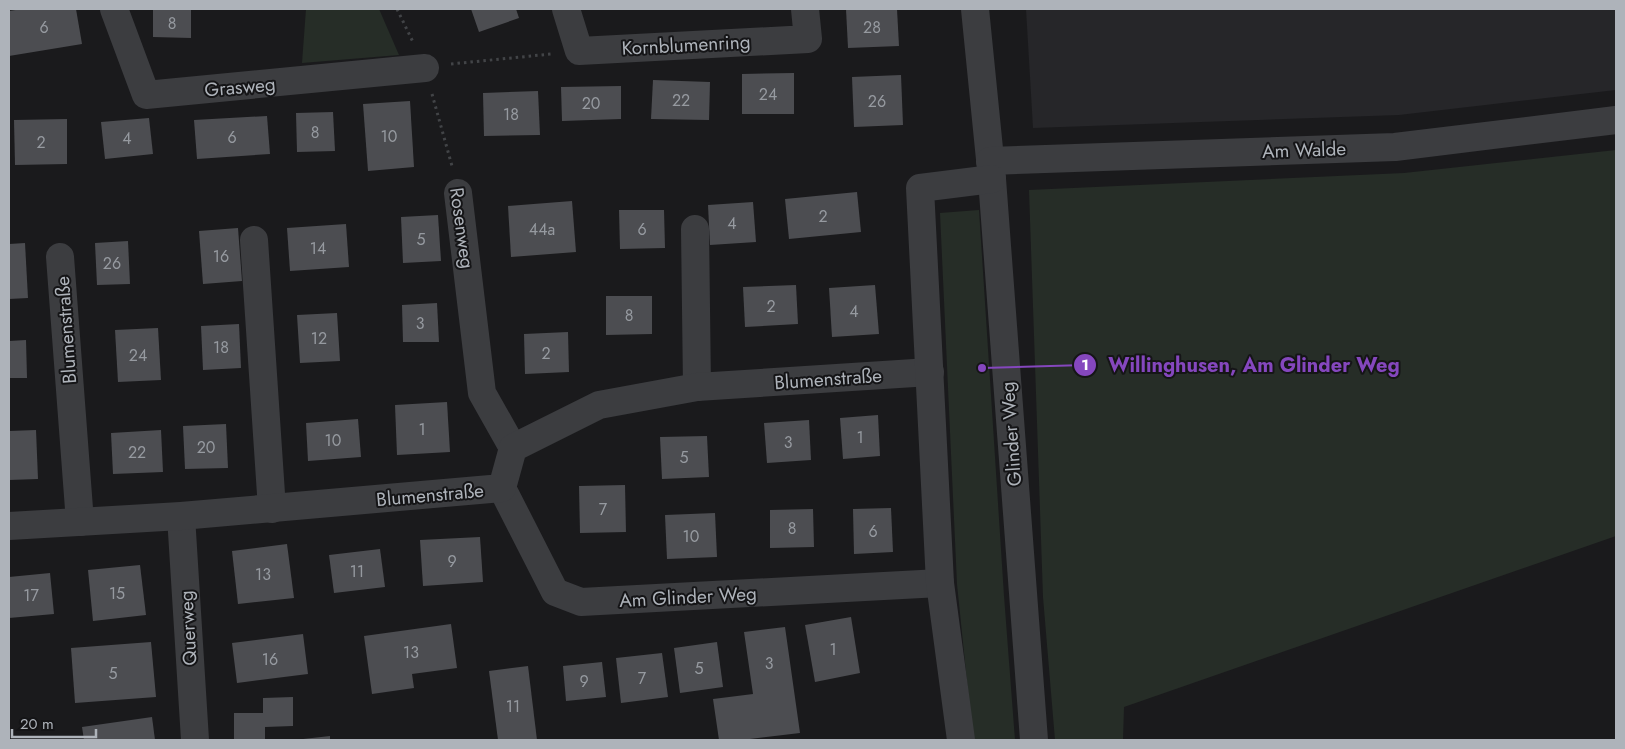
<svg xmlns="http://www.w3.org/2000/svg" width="1625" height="749" font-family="Jost,sans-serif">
<rect width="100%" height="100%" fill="#1a1a1c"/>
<polygon fill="#262629" points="1026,9 1616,9 1616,90 1399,115 1033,128"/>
<g fill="#262d27">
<polygon points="306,9 379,9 399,55 302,63"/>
<polygon points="1616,150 1616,536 1124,707 1123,740 1055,740 1043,597 1029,190 1404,173"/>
<polygon points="979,210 1004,596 1015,740 973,740 957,584 940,213"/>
</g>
<g fill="#4c4d51">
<polygon points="22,9 76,9 82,44 9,56 9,11"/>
<polygon points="153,9 191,9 191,38 153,37"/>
<polygon points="471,9 516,9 519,18 479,32"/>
<polygon points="846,9 897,9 899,46 848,48"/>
<polygon points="794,73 794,114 742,114 742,74"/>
<polygon points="901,75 903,125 854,127 852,77"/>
<polygon points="653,80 710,82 709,120 651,119"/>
<polygon points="621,86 621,119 562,121 561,87"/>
<polygon points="538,91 540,135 484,136 483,93"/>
<polygon points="410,101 414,167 368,171 363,104"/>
<polygon points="333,112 335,151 297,152 296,113"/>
<polygon points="267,116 270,154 197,159 194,120"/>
<polygon points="149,118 153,154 105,159 101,122"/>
<polygon points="67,119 67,164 15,165 14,120"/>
<polygon points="857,192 861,232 789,239 785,199"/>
<polygon points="572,201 576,252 511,257 508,206"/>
<polygon points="753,202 756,242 710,245 708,205"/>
<polygon points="619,210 664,210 665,248 620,249"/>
<polygon points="438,215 441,261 403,263 401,217"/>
<polygon points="346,224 349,267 290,271 287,228"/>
<polygon points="238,228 242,281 203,284 199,231"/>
<polygon points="128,241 130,284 97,285 95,243"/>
<polygon points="25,243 28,298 9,299 9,244"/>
<polygon points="796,285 798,324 745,327 743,287"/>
<polygon points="875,285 879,334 832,337 829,288"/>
<polygon points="606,296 652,296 652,334 606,335"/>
<polygon points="437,303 439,342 403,342 402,305"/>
<polygon points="337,313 340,361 300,363 297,315"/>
<polygon points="239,324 241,368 203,370 201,326"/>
<polygon points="158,328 161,380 118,382 115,330"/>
<polygon points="568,332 569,372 525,374 524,334"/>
<polygon points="26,340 27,378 9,378 9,341"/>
<polygon points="447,402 450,452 397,455 395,405"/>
<polygon points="878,415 880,456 843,459 840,418"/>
<polygon points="358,419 361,457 308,461 306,423"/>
<polygon points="809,420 811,460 767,463 764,423"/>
<polygon points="226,424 228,468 185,469 183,426"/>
<polygon points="36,430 38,479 9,480 9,431"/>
<polygon points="161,430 163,472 113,474 111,433"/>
<polygon points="707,436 709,477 662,479 660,437"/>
<polygon points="625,485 626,532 580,533 579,486"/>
<polygon points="891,508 893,552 854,554 853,509"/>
<polygon points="813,509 814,547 770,548 770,510"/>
<polygon points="715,513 717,557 667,559 665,515"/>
<polygon points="480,537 483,582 423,586 420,540"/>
<polygon points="287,544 294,598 238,604 232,551"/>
<polygon points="380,549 385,587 334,593 329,555"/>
<polygon points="140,565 146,615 93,621 88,570"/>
<polygon points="50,573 54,614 9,618 9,577"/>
<polygon points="851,617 860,673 815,682 805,625"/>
<polygon points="451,624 457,668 412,674 414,688 372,694 364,636"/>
<polygon points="785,627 800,733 742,740 719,740 713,699 753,694 744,632"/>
<polygon points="303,634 308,674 237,683 232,643"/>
<polygon points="151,642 156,697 75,703 71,648"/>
<polygon points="717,642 723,687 680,693 674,648"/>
<polygon points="662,653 668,697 621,703 616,658"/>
<polygon points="602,662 606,697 566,701 563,666"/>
<polygon points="528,666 537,740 498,740 489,671"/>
<polygon points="293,697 293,726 265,727 265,740 234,740 234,713 263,713 263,698"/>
<polygon points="152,717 155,740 84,740 82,727"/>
<polygon points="330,736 330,740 303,740 303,739"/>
</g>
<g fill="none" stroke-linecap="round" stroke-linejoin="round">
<g stroke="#424447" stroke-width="3" stroke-dasharray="2.5 4" stroke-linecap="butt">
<polyline points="397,9 413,42"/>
<polyline points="451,64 551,54"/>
<polyline points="432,94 452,166"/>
</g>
<g stroke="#3c3d40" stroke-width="28">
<polyline points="114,9 146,95 425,68"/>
<polyline points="566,9 579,51 808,39 805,9"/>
<polyline points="975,9 992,179 1034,740"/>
<polyline points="990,161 1395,147 1616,120"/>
<polyline points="458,193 482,393 513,448"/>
<polyline points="695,229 697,387"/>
<polyline points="254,240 272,509"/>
<polyline points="60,257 80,522"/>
<polyline points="502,488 555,592 581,602 940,583"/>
<polyline points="181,516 195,740"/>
<polyline points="9,526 181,516 502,488 513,448 599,405 697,387 930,372"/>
<polyline points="961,740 940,583 920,188 992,179"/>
</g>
</g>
<g text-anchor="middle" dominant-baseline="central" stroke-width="4" stroke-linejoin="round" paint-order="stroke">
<g font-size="16" fill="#969aa0">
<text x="172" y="23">8</text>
<text x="44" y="27">6</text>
<text x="872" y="27">28</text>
<text x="768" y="94">24</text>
<text x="681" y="100">22</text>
<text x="877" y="101">26</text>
<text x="591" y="103">20</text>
<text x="511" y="114">18</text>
<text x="315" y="132">8</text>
<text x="389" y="136">10</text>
<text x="232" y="137">6</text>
<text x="127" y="138">4</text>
<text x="41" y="142">2</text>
<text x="823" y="216">2</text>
<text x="732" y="223">4</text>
<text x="542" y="229">44a</text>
<text x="642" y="229">6</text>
<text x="421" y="239">5</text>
<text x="318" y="248">14</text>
<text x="221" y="256">16</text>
<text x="112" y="263">26</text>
<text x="771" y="306">2</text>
<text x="854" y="311">4</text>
<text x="629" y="315">8</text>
<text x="420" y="323">3</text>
<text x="319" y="338">12</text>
<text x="221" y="347">18</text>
<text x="546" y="353">2</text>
<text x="138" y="355">24</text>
<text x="422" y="429">1</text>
<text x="860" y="437">1</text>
<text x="333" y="440">10</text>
<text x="788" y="442">3</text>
<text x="206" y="447">20</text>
<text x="137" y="452">22</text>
<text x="684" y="457">5</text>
<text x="603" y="509">7</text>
<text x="792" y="528">8</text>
<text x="873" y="531">6</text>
<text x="691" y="536">10</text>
<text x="452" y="561">9</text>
<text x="357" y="571">11</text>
<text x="263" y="574">13</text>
<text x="117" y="593">15</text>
<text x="31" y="595">17</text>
<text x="833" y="649">1</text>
<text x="411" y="652">13</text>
<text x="270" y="659">16</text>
<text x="769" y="663">3</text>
<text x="699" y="668">5</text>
<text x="113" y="673">5</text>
<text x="642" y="678">7</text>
<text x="584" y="681">9</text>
<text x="513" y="706">11</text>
</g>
<g font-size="19" fill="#aeb3ba" stroke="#151517">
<text transform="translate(686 45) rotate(-3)">Kornblumenring</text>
<text transform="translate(240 87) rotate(-5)">Grasweg</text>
<text transform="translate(1304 150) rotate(-2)">Am Walde</text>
<text transform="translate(462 228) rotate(82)">Rosenweg</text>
<text transform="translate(66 330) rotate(-94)">Blumenstraße</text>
<text transform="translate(828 379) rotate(-4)">Blumenstraße</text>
<text transform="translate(1011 434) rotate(-94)">Glinder Weg</text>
<text transform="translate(430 495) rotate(-5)">Blumenstraße</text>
<text transform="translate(688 597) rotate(-3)">Am Glinder Weg</text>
<text transform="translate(188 628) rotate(-93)">Querweg</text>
</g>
</g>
<path fill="none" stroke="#8547be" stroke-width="2" d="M982 368L1085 365"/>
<g fill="#8547be" stroke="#151517" stroke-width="2">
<circle cx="982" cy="368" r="5"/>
<circle cx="1085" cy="365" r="12"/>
</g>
<g font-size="15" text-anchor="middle" font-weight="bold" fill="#fff">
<text x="1085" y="370">1</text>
</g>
<g font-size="20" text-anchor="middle" font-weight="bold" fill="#8547be" stroke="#151517" stroke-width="4" stroke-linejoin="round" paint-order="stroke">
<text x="1254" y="372">Willinghusen, Am Glinder Weg</text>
</g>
<rect width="1625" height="749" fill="none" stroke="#aeb3ba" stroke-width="20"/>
<path d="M12 729v8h84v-8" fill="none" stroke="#aeb3ba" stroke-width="2.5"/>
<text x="20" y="729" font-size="15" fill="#aeb3ba" stroke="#151517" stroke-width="4" paint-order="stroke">20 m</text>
</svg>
